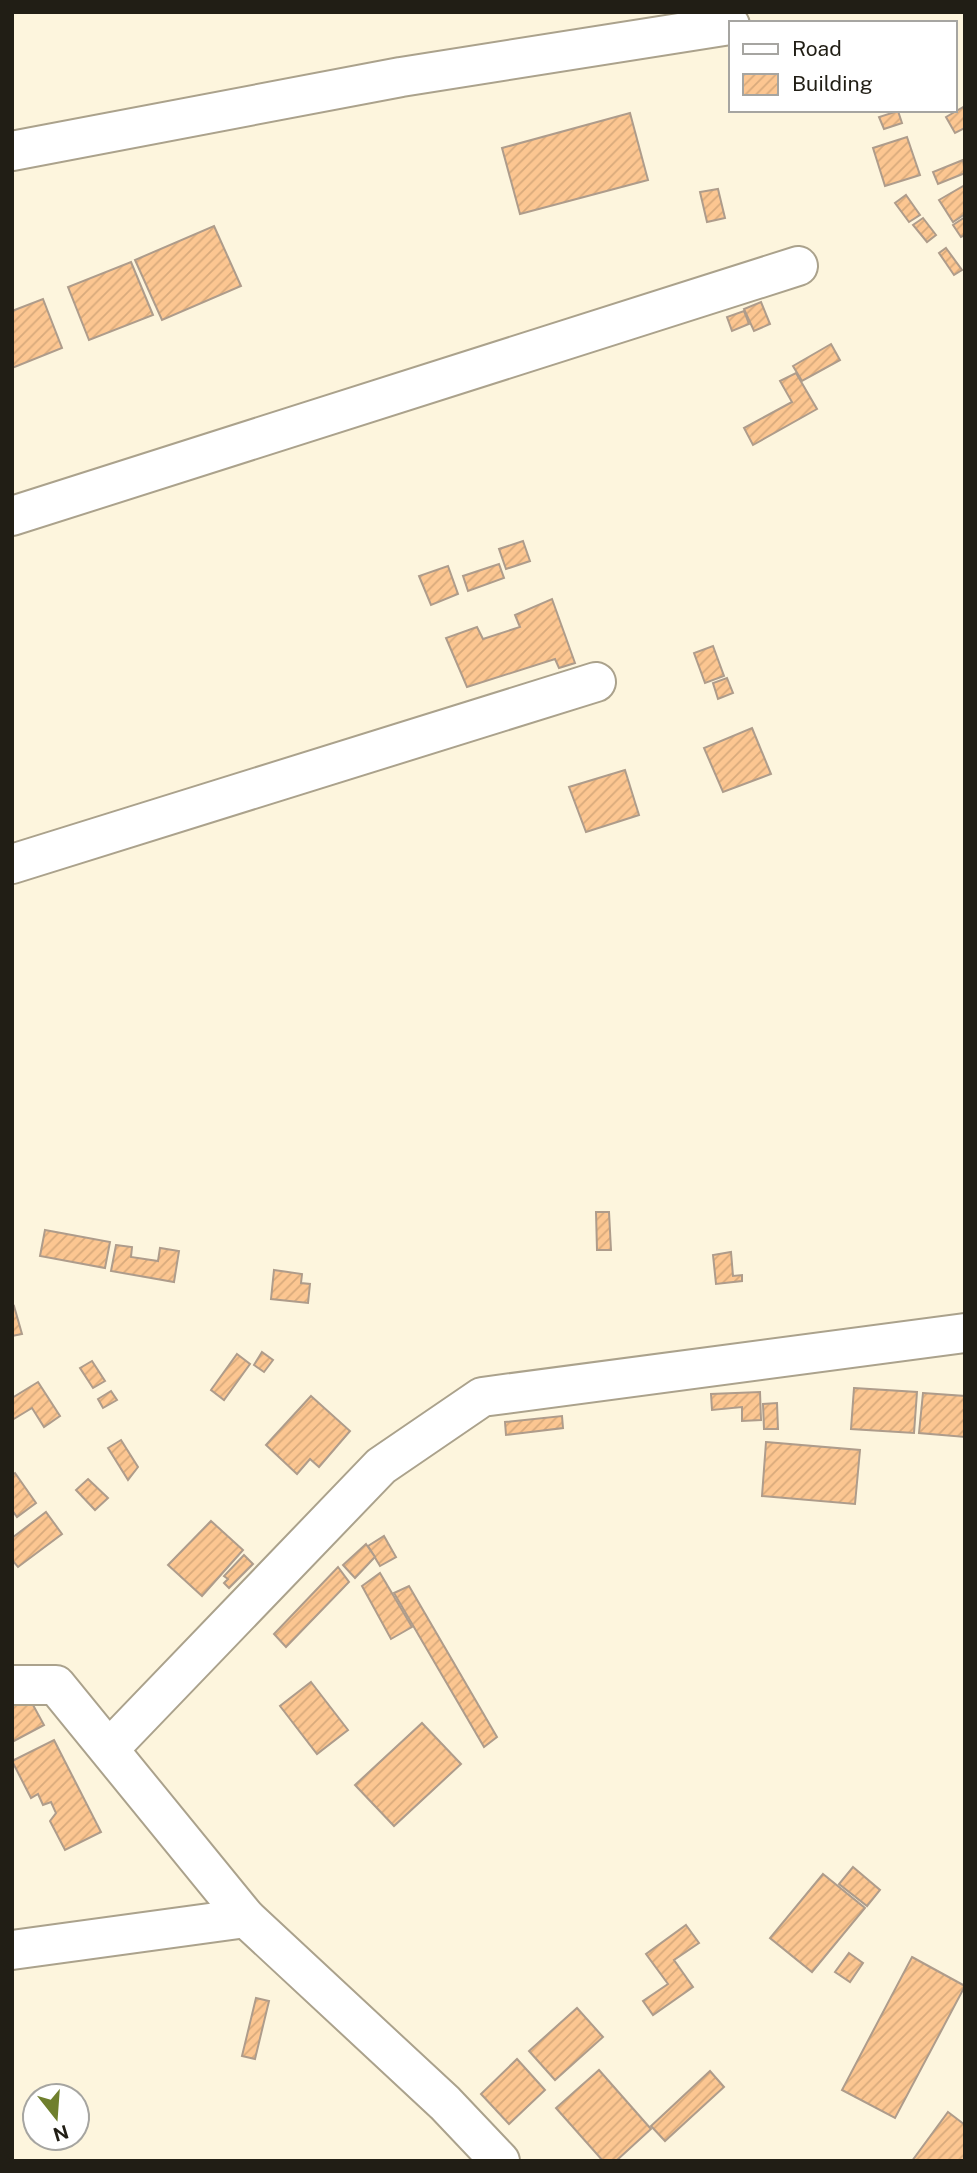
<svg xmlns="http://www.w3.org/2000/svg" width="977" height="2173" font-family="'Public Sans',sans-serif">
<defs>
<pattern id="building-hatch" width="6" height="6" patternUnits="userSpaceOnUse" patternTransform="scale(1.75)"><rect width="6" height="6" fill="#fcc691"/><path d="M-1 1l2-2M0 6l6-6M5 7l2-2" fill="none" stroke="#d8aa7c"/></pattern>
</defs>
<rect width="100%" height="100%" fill="#fdf5dd"/>
<g fill="url(#building-hatch)" stroke="#ae9c8b" stroke-width="2">
<polygon points="965,106 965,128 955,133 946,117"/>
<polygon points="898,111 902,123 884,129 879,117"/>
<polygon points="630,113 648,180 520,214 502,148"/>
<polygon points="907,137 920,175 885,186 873,148"/>
<polygon points="963,160 965,173 938,184 933,172"/>
<polygon points="965,185 965,214 953,222 939,200"/>
<polygon points="718,189 725,218 707,222 700,192"/>
<polygon points="906,195 920,215 909,222 895,203"/>
<polygon points="965,217 965,235 961,237 953,225"/>
<polygon points="923,218 936,235 927,242 913,225"/>
<polygon points="214,226 241,286 162,320 135,260"/>
<polygon points="946,248 962,270 954,275 939,253"/>
<polygon points="131,262 153,315 89,340 68,287"/>
<polygon points="43,299 62,348 12,368 12,311"/>
<polygon points="761,302 770,324 754,331 744,309"/>
<polygon points="744,311 749,324 732,331 727,317"/>
<polygon points="831,344 840,360 802,381 793,366"/>
<polygon points="796,373 817,409 753,445 744,428 792,402 780,381"/>
<polygon points="523,541 530,561 506,569 499,549"/>
<polygon points="499,564 504,578 468,591 463,576"/>
<polygon points="448,566 458,594 431,605 419,576"/>
<polygon points="552,599 575,663 559,668 555,659 467,687 446,638 477,627 483,639 520,627 515,615"/>
<polygon points="713,646 724,676 705,683 694,653"/>
<polygon points="727,678 733,693 718,699 713,683"/>
<polygon points="752,728 771,774 723,792 704,748"/>
<polygon points="625,770 639,815 586,832 569,787"/>
<polygon points="596,1212 609,1212 611,1250 597,1250"/>
<polygon points="45,1230 110,1242 105,1268 40,1256"/>
<polygon points="116,1245 132,1247 131,1257 158,1261 160,1248 179,1251 174,1282 111,1271"/>
<polygon points="731,1252 733,1276 742,1275 742,1281 716,1284 713,1255"/>
<polygon points="274,1270 302,1274 301,1283 310,1284 308,1303 271,1299"/>
<polygon points="14,1306 22,1334 12,1336 12,1307"/>
<polygon points="262,1352 273,1360 264,1372 254,1365"/>
<polygon points="237,1354 250,1364 224,1400 211,1390"/>
<polygon points="92,1361 105,1381 93,1388 80,1368"/>
<polygon points="38,1382 60,1416 44,1427 32,1408 12,1420 12,1398"/>
<polygon points="854,1388 917,1392 914,1433 851,1429"/>
<polygon points="111,1391 117,1400 103,1408 98,1399"/>
<polygon points="760,1392 761,1420 742,1421 742,1407 712,1410 711,1394"/>
<polygon points="923,1393 965,1396 965,1437 919,1433"/>
<polygon points="311,1396 350,1431 319,1467 310,1459 297,1474 266,1445"/>
<polygon points="777,1403 778,1429 764,1429 763,1404"/>
<polygon points="562,1416 563,1428 506,1435 505,1422"/>
<polygon points="121,1440 138,1467 128,1480 108,1448"/>
<polygon points="766,1442 860,1450 855,1504 762,1496"/>
<polygon points="15,1473 36,1503 17,1517 12,1510 12,1475"/>
<polygon points="88,1479 108,1498 95,1510 76,1490"/>
<polygon points="46,1512 62,1534 18,1567 12,1560 12,1538"/>
<polygon points="211,1521 243,1550 202,1596 168,1565"/>
<polygon points="384,1536 396,1557 380,1566 368,1546"/>
<polygon points="366,1544 375,1557 355,1578 343,1565"/>
<polygon points="244,1555 253,1564 229,1588 224,1583 228,1579 224,1576"/>
<polygon points="338,1567 349,1582 286,1647 274,1634"/>
<polygon points="380,1573 412,1627 391,1639 362,1586"/>
<polygon points="409,1586 497,1737 484,1747 394,1593"/>
<polygon points="311,1682 348,1730 317,1754 280,1706"/>
<polygon points="27,1694 44,1725 12,1742 12,1702"/>
<polygon points="422,1723 461,1764 394,1826 355,1785"/>
<polygon points="54,1740 101,1832 65,1850 50,1821 56,1813 51,1802 43,1805 38,1794 31,1798 12,1761"/>
<polygon points="853,1867 880,1890 867,1906 839,1884"/>
<polygon points="823,1874 865,1908 812,1972 770,1938"/>
<polygon points="686,1925 699,1943 674,1960 693,1987 653,2015 643,2001 668,1984 646,1954"/>
<polygon points="849,1953 863,1963 850,1982 835,1972"/>
<polygon points="912,1957 965,1986 895,2118 842,2090"/>
<polygon points="256,1998 269,2001 255,2059 242,2056"/>
<polygon points="577,2008 603,2037 555,2080 529,2051"/>
<polygon points="517,2059 545,2090 509,2124 481,2094"/>
<polygon points="599,2070 651,2129 616,2161 603,2161 556,2108"/>
<polygon points="710,2071 724,2087 665,2141 651,2126"/>
<polygon points="948,2112 965,2125 965,2161 912,2161"/>
</g>
<g fill="none" stroke-linecap="round" stroke-linejoin="round">
<defs>
<g id="street">
<polyline points="12,151 401,77 730,25"/>
<polyline points="12,516 798,266"/>
<polyline points="12,864 596,682"/>
<polyline points="12,1685 56,1685 246,1918 445,2103 500,2161"/>
<polyline points="109,1749 381,1466 482,1397 965,1333"/>
<polyline points="12,1950 246,1918"/>
</g>
</defs>
<use href="#street" stroke="#aba28c" stroke-width="42"/>
<use href="#street" stroke="#fff" stroke-width="38"/>
</g>
<rect width="977" height="2173" fill="none" stroke="#211e15" stroke-width="28"/>
<rect x="729" y="21" width="228" height="91" fill="#ffffff" stroke="#a6a5a1" stroke-width="2"/>
<rect x="743" y="44" width="35" height="10" fill="#ffffff" stroke="#a6a5a1" stroke-width="2"/>
<text x="792" y="56" font-size="21" fill="#211e15">Road</text>
<rect x="743" y="74" width="35" height="21" fill="url(#building-hatch)" stroke="#a6a5a1" stroke-width="2"/>
<text x="792" y="91" font-size="21" fill="#211e15">Building</text>
<g transform="translate(56 2117) rotate(163)"><circle r="33" fill="#ffffff" stroke="#a6a5a1" stroke-width="2"/>
<path d="M0-5L12 26L0 18L-12 26Z" fill="#6f7f2d"/>
<text y="-10" font-size="19" font-weight="bold" text-anchor="middle" fill="#211e15">N</text>
</g>
</svg>
